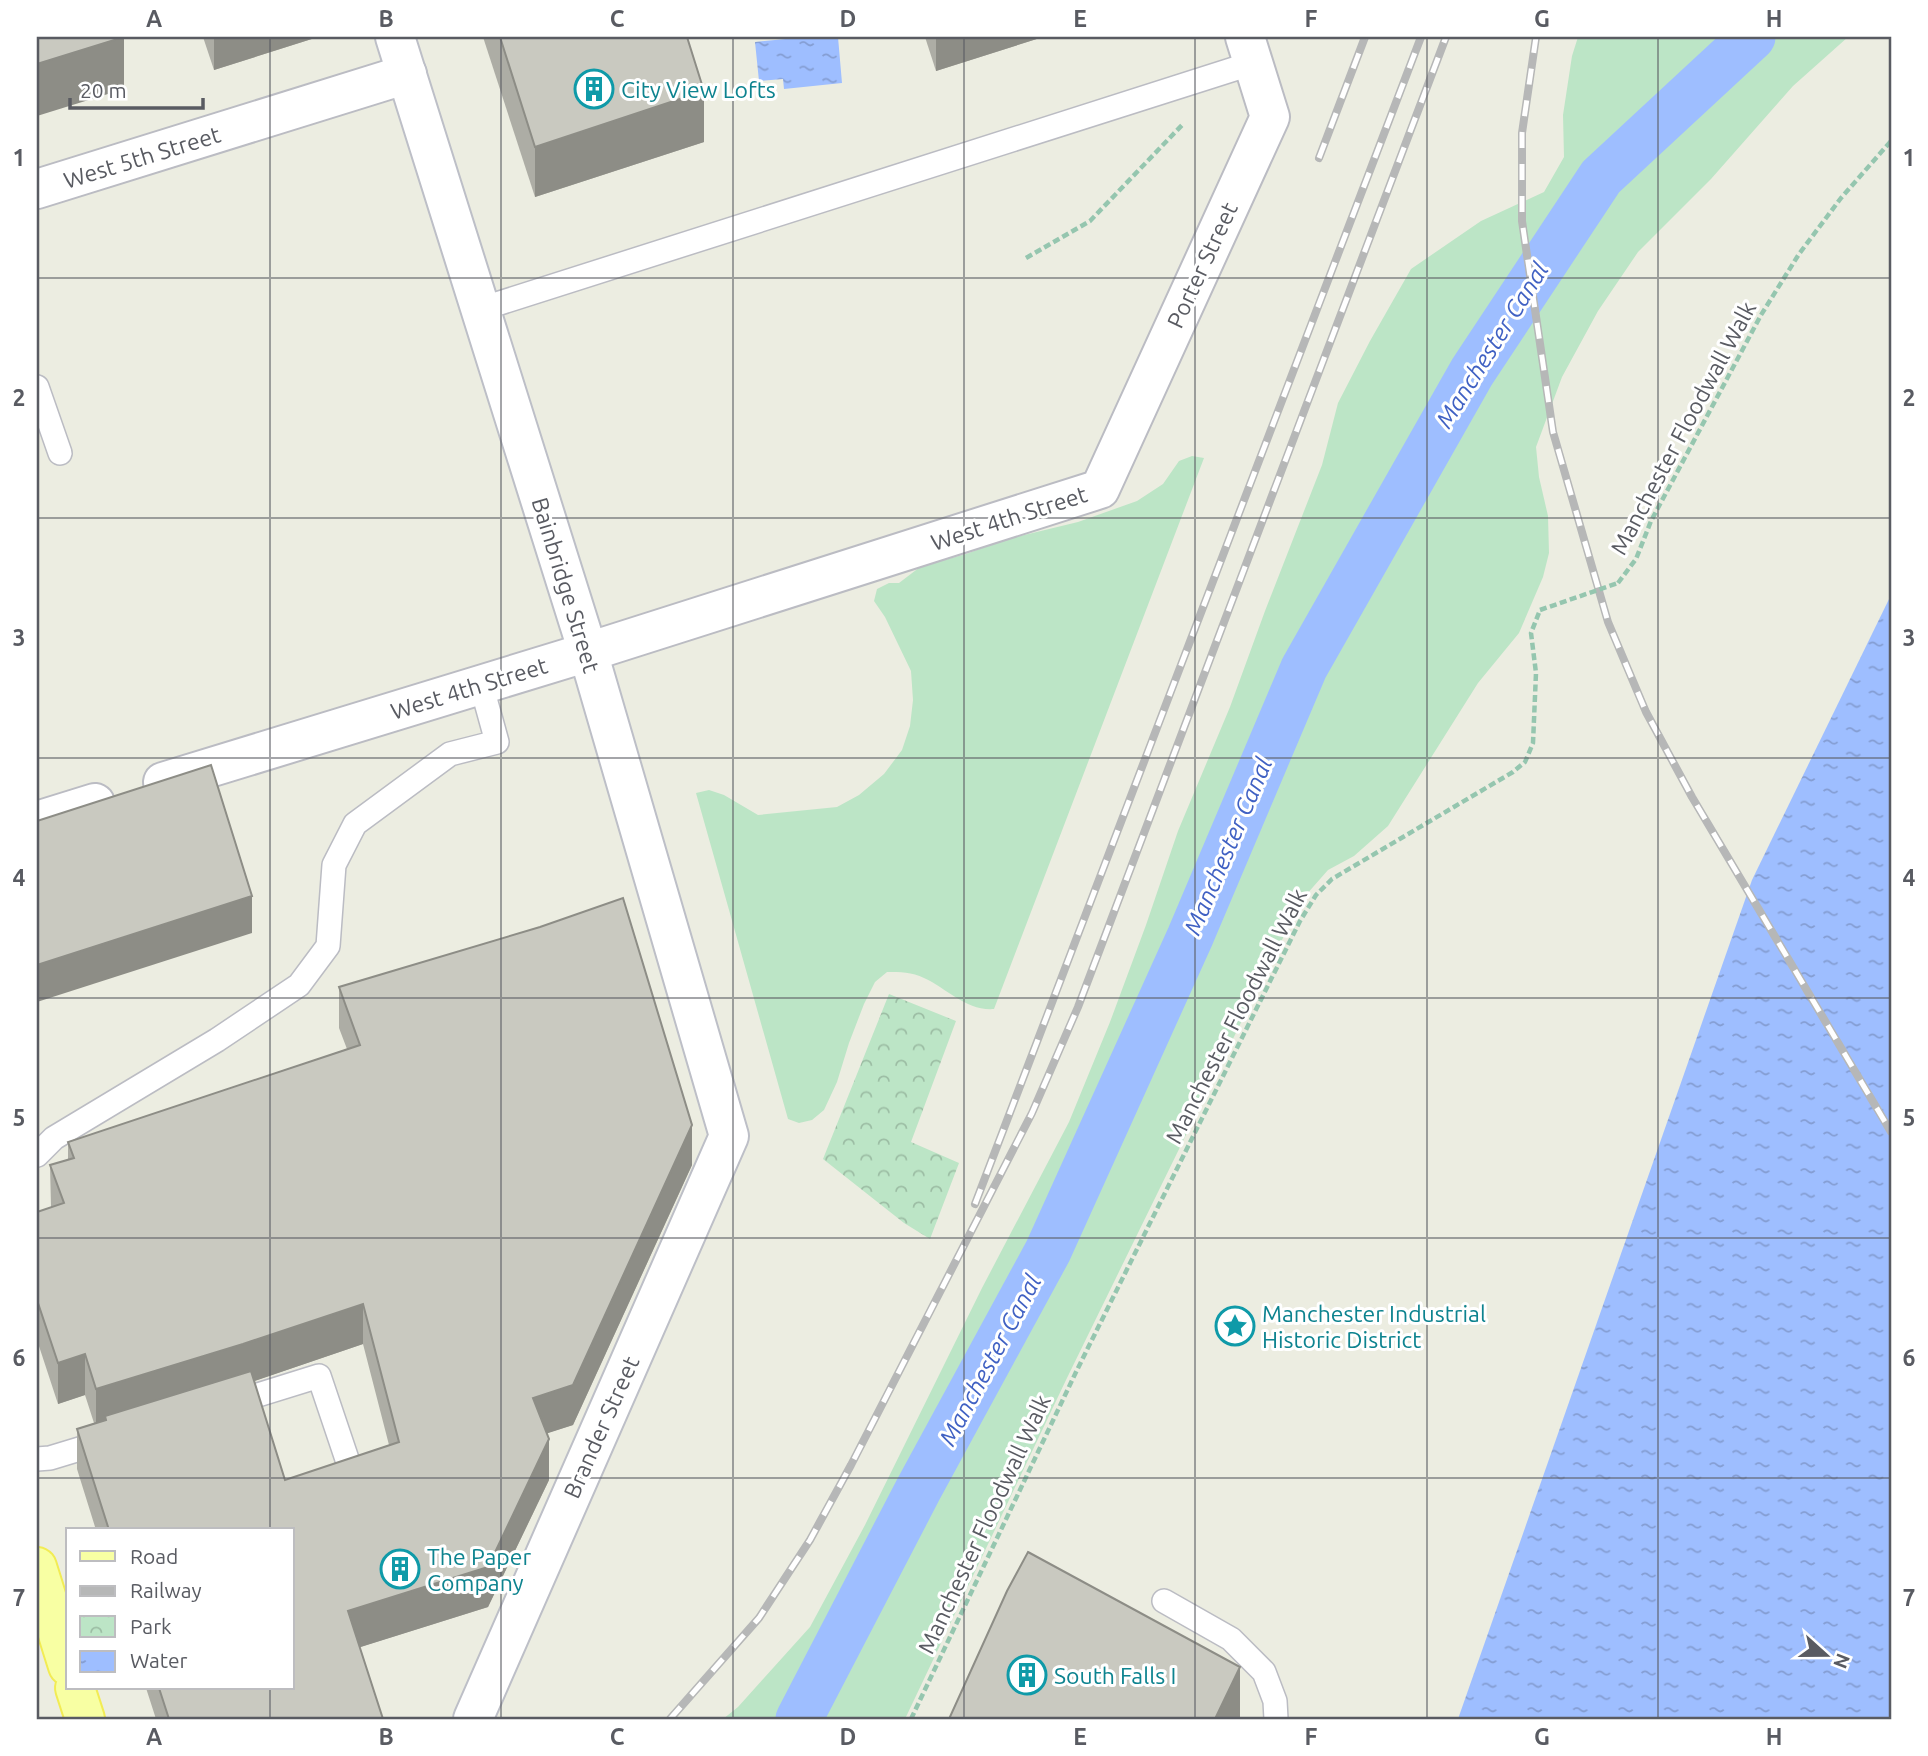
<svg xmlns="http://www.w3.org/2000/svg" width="1928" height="1756" font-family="Ubuntu,sans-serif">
<defs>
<pattern id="park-crowns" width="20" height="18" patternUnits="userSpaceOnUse" patternTransform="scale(1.75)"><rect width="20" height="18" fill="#bce5c6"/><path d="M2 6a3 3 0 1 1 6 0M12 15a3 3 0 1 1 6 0" fill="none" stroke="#9cbda4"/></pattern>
<pattern id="water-ripples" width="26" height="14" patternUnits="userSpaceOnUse" patternTransform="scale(1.75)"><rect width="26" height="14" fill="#9ebeff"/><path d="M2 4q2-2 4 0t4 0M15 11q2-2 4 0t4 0" fill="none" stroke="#849dd2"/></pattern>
</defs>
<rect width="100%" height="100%" fill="#ecede1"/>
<g fill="#bce5c6">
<polygon points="1578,37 1848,37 1793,86 1711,179 1638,252 1598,311 1562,377 1536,447 1539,477 1548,516 1549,553 1543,577 1519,633 1478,683 1388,826 1354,856 1328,870 1306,895 1276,951 1066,1380 905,1719 723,1719 738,1707 810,1627 865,1525 982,1288 1069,1122 1110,1022 1146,925 1178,831 1230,707 1265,611 1322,465 1338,403 1370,341 1411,269 1481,221 1544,192 1564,157 1563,115 1572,56"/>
<path d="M1192,456L1204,458L994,1009C966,1011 948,989 924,978C912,972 900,972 887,972L875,982L864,1004L849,1043L837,1082L824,1110L812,1120L799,1123L788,1119L696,793L709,790L724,795L758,815L837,807L859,795L884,774L902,750L910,726L913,700L911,671L885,617L874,601L877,589L889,583H899L920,567L966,554L1004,540L1078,522L1137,501L1163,484L1179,461Z"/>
</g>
<polygon fill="url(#park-crowns)" points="889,994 956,1021 911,1142 959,1163 930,1239 904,1223 823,1159"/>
<g fill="url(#water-ripples)">
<polygon points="806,37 838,37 842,83 784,89 783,79 759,81 755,42"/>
<polygon points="1891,595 1891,1719 1458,1719 1752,880"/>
</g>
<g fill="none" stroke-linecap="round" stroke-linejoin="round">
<polyline stroke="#9ebeff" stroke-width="47" points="799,1719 918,1490 1048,1251 1190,937 1304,668 1472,372 1601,177 1752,37"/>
<defs>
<g id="lane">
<polyline points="481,309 1253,63"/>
<polyline points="37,387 60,453"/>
<polyline points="37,1155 54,1138 217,1040 299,985 328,946 334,865 355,824 450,754 497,742 481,684"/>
<polyline points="229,1404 319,1376 354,1480"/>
<polyline points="37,1459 50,1458 106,1441"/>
<polyline points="1164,1601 1231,1639 1264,1672 1275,1701 1276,1719"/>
</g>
<g id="street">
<polyline points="37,189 407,74"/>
<polyline points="163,782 588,652 1100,489 1270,117 1245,37"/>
<polyline points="37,821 95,803"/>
</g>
<polyline id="secondary" points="395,37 588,652 729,1136 473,1719"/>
<g id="primary">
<polyline points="37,1567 68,1666"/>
<polyline points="75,1688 85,1719"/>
</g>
</defs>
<use href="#lane" stroke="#bbbcc3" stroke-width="26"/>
<use href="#street" stroke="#bbbcc3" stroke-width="42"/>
<use href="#secondary" stroke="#bdbfc7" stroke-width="42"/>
<use href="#primary" stroke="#f2ec54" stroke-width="42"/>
<g stroke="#95c6af" stroke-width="4.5" stroke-dasharray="7 3.5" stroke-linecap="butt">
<polyline points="1026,258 1090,221 1184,123"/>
<polyline points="1618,583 1636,559 1651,521 1761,315 1799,254 1841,198 1891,141"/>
<polyline points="911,1719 1077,1370 1300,921 1316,895 1332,879 1513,772 1525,762 1533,743 1536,673 1531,633 1540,610"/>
</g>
<use href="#lane" stroke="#fff" stroke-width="23"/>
<use href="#street" stroke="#fff" stroke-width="38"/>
<use href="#secondary" stroke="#fff" stroke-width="38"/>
<use href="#primary" stroke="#f8ffa3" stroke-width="38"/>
<defs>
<g id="rail">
<polyline points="1536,37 1522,133 1522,221 1553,432 1608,622 1646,712 1692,797 1891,1132"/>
<polyline points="1319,158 1365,37"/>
<polyline points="975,1204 1421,37"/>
<polyline points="670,1719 759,1618 810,1540 851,1465 1032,1113 1078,1007 1446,37"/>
</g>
</defs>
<use href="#rail" stroke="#b6b7b7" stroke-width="8"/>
<use href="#rail" stroke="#fff" stroke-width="5" stroke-dasharray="16" stroke-linecap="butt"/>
<polyline stroke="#95c6af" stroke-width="4.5" stroke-dasharray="7 3.5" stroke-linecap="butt" points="1540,610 1618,583"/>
</g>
<g fill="#adada5" fill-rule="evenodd">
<polygon points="203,37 318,37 214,70"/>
<polygon points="483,37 687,37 704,142 535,197"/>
<polygon points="925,37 1043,37 936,71"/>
<path d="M339,987L692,1165L573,1425L547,1433L549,1480L488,1607L360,1647L383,1719H156L146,1688H292V1530H96L77,1469V1429L94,1423L85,1395L58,1404L37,1340V1212L51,1207L50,1165L68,1160V1142L347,1049L339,1028ZM363,1344L389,1445L285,1480L254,1381Z"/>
</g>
<g fill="#8d8d86">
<polygon points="124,37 124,89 37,116 37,64"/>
<polygon points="214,37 318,37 214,70"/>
<polygon points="936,37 1043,37 936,71"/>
<polygon points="704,91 704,142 535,197 535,147"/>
<polygon points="252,896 252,933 37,1002 37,965"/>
<polygon points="692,1125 692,1165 573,1425 533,1438 533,1398"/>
<polygon points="363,1304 363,1344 243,1385 106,1420 105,1416 105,1427 96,1429 96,1389"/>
<polygon points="85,1354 85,1395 58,1404 58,1363"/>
<polygon points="549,1439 549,1480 488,1607 348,1651 348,1611"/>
<polygon points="1240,1667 1240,1719 1215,1719"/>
</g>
<g fill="#c9c9c0" stroke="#8d8d86" stroke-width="2">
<polygon points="37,37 124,37 37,64"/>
<polygon points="500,37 687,37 704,91 535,147"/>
<polygon points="211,765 252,896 37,965 37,821"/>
<polygon points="623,898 692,1125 573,1385 533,1398 549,1439 488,1567 348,1611 383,1719 169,1719 159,1688 292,1688 292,1530 109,1530 77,1429 106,1420 105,1416 251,1371 285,1480 399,1442 363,1304 243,1344 96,1389 85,1354 58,1363 37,1300 37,1212 64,1203 50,1165 74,1158 68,1142 360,1045 339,987 540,927"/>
<polygon points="1028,1552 1240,1667 1215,1719 949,1719 1007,1591"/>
</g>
<path fill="none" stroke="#595b62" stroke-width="2" stroke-opacity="0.55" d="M270,37V1530M501,37V1719M733,37V1719M964,37V1719M1195,37V1719M1427,37V1719M1658,37V1719M37,278H1891M37,518H1891M37,758H1891M37,998H1891M37,1238H1891M37,1478H1891M270,1688V1719"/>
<defs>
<symbol id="building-ring" viewBox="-11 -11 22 22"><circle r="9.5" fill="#fff" stroke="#0f9aa8" stroke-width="1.5"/><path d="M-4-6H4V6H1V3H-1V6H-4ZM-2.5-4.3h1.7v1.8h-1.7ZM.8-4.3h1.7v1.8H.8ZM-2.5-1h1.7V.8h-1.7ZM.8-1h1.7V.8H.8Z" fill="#0f9aa8"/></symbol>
<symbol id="sight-ring" viewBox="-11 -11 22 22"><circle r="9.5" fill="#fff" stroke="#0f9aa8" stroke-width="1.5"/><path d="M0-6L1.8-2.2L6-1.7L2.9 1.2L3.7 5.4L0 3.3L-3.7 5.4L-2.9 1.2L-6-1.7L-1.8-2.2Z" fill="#0f9aa8"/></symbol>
</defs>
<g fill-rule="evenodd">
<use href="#building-ring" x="572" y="67" width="44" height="44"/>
<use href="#sight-ring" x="1213" y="1304" width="44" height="44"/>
<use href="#building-ring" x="378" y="1547" width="44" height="44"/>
<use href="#building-ring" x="1005" y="1653" width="44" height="44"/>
</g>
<g text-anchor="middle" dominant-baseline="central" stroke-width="6" stroke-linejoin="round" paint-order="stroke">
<g font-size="23" fill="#0d838f" stroke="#fff" text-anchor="start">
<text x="621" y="89">City View Lofts</text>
<text x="1262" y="1313">Manchester Industrial<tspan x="1262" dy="26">Historic District</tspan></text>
<text x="427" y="1556">The Paper<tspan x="427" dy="26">Company</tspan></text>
<text x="1054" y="1675">South Falls I</text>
</g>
<g font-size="23" fill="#595b62" stroke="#fff">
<text transform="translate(142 157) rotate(-17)">West 5th Street</text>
<text transform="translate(1202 265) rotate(-65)">Porter Street</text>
<text transform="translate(1683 428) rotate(-62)">Manchester Floodwall Walk</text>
<text transform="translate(1009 518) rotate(-18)">West 4th Street</text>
<text transform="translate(566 585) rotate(73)">Bainbridge Street</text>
<text transform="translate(469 688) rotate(-17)">West 4th Street</text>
<text transform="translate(1236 1016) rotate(-63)">Manchester Floodwall Walk</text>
<text transform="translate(601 1427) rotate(-66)">Brander Street</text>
<text transform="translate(984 1524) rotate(-65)">Manchester Floodwall Walk</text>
</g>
<g font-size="24" font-style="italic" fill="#4061c3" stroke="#fff">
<text transform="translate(1492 345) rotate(-58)">Manchester Canal</text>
<text transform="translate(1228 846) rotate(-67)">Manchester Canal</text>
<text transform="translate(990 1360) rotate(-62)">Manchester Canal</text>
</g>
</g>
<rect width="1928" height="1756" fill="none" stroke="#ffffff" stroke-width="77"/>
<rect x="66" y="1528" width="228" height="161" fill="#ffffff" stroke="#bdbdc0" stroke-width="2"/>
<rect x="80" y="1551" width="35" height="10" fill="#f8ffa3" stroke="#bdbdc0" stroke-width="2"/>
<text x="130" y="1564" font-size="21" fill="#595b62">Road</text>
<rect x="80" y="1586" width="35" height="10" fill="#b6b7b7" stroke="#bdbdc0" stroke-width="2"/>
<text x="130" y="1598" font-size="21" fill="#595b62">Railway</text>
<rect x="80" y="1616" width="35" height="21" fill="url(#park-crowns)" stroke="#bdbdc0" stroke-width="2"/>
<text x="130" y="1634" font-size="21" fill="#595b62">Park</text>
<rect x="80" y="1651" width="35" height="21" fill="url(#water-ripples)" stroke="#bdbdc0" stroke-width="2"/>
<text x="130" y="1668" font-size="21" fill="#595b62">Water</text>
<g transform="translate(1826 1655) rotate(111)" stroke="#ffffff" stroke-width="5" paint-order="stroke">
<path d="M0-5L12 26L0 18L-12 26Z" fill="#595b62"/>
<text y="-10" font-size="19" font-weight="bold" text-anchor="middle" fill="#595b62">N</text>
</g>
<path d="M70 98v10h133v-10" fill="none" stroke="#595b62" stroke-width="3.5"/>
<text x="80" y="98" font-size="21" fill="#595b62" stroke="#ffffff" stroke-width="5" paint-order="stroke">20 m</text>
<rect x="38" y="38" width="1852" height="1680" fill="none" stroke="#595b62" stroke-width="2.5"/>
<g font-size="23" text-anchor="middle" font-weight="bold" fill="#595b62">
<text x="154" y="27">A</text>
<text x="386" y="27">B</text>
<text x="617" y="27">C</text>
<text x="848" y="27">D</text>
<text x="1080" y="27">E</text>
<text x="1311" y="27">F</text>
<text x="1542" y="27">G</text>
<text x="1774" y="27">H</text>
<text x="19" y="166">1</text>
<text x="1909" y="166">1</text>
<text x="19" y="406">2</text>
<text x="1909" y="406">2</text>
<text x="19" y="646">3</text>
<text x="1909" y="646">3</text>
<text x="19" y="886">4</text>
<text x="1909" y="886">4</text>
<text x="19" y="1126">5</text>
<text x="1909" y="1126">5</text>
<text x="19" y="1366">6</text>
<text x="1909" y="1366">6</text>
<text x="19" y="1606">7</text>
<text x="1909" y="1606">7</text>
<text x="154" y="1745">A</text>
<text x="386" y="1745">B</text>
<text x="617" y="1745">C</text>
<text x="848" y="1745">D</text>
<text x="1080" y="1745">E</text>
<text x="1311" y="1745">F</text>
<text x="1542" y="1745">G</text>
<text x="1774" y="1745">H</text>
</g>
</svg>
